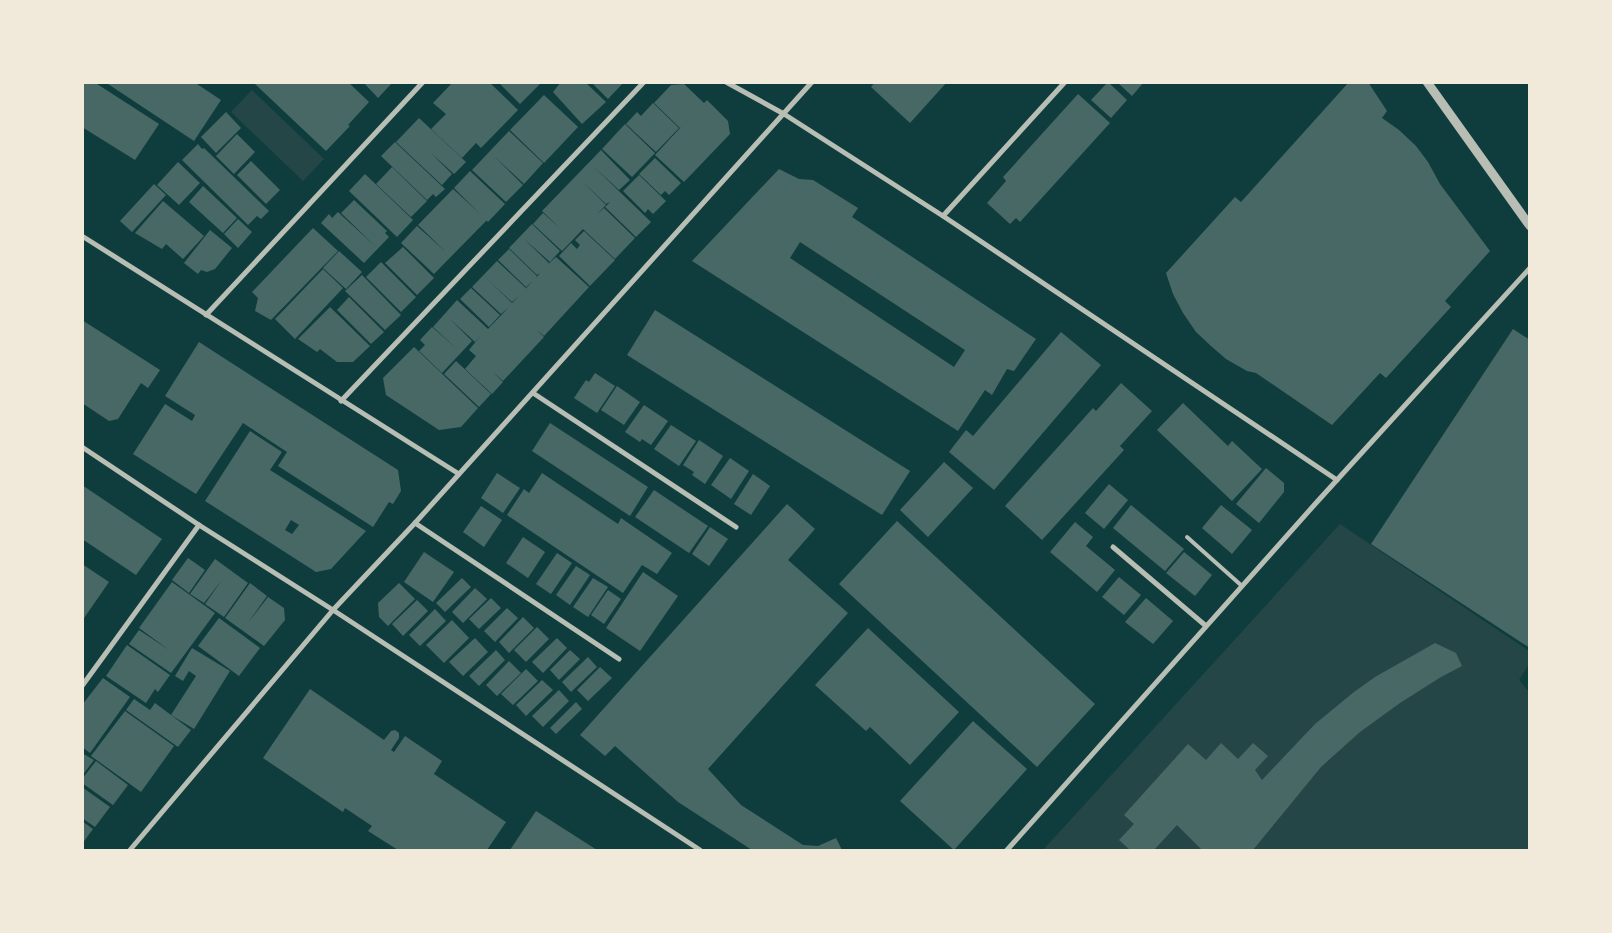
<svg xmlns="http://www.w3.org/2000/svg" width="1612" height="933" font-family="Manrope,sans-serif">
<rect width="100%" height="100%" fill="#0f3d3e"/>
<g fill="#244646">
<polygon points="252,90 324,159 303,181 231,112"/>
<polygon points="1340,524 1529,651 1529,664 1519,680 1529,692 1529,850 1043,850"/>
</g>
<g fill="#486865" fill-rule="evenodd">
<polygon points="83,82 94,82 159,124 135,160 82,127"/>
<polygon points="105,82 194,82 221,100 194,141"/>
<polygon points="257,82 348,82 369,102 348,125 350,126 326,151 255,84"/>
<polygon points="363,82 393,82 378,98"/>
<polygon points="453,82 489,82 518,110 481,148 476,143 462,158 431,129 446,114 433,103"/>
<polygon points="498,82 542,82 520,104"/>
<polygon points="561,82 585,82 606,102 582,124 553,92"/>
<polygon points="591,82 624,82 608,99"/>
<polygon points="875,82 947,82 910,123 871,87"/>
<polygon points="1108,82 1127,100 1111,118 1091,100"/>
<polygon points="1117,82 1144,82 1132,96"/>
<polygon points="1349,82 1368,82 1387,111 1382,118 1399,130 1416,146 1428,162 1440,184 1490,251 1445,301 1451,307 1386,378 1380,373 1332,425 1256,373 1247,371 1226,359 1211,346 1196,332 1183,313 1173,294 1166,273 1235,197 1241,202"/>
<polygon points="684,84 704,103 707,100 728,121 730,134 684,182 655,155 694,113 680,128 654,103 671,85"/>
<polygon points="1078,94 1110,123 1020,222 1016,218 1010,224 987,203 1006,181 1003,177"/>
<polygon points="544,95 578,127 544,163 510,130"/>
<polygon points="653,103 679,128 656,152 626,124 637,112 641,116"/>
<polygon points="226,112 241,128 216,153 201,137"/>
<polygon points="419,118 466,162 454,174 430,152 452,174 442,185 396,142"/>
<polygon points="625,124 655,153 632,177 602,149"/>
<polygon points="509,131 543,163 524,184 495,157 523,185 506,202 472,170"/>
<polygon points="237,134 255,152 234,174 216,156"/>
<polygon points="395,142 445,189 436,197 433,194 427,200 381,156"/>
<polygon points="198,144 202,149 204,148 269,211 261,219 257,216 248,225 182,160"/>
<polygon points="601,150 630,180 619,190 592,165 651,222 636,237 605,207 610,202 606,204 581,180 606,205 596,215 604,208 635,238 615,259 583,229 562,251 533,224 543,213 561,229 542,211"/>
<polygon points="655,158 681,183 669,195 665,191 661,195 639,174"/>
<polygon points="251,161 280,190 266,204 237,175"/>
<polygon points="178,162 200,183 179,205 157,185"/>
<polygon points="392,167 427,201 411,217 376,184"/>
<path d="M779,169L799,179L813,180L858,208L852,217L1036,339L1014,371L1007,369L992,395L985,390L958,431L692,261ZM800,242L965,350L954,367L790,258Z"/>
<polygon points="470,171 505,204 488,222 454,188"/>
<polygon points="365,174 413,220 397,237 349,191"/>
<polygon points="639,175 666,201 653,214 648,209 645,213 623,191"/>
<polygon points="154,184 166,195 132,232 120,221"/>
<polygon points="203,186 237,218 223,233 189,202"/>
<polygon points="453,189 487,220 434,274 401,243 417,226 446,252 418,225"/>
<polygon points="354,200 387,231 385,233 389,237 364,263 321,223 329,214 332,218 338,212 376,247 341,213"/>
<polygon points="163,201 204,236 183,259 166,244 162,249 135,233"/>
<polygon points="238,219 252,232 238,248 224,234"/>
<path d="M532,224L560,251L550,262L523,238L549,263L546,266L556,257L589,287L544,336L537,330L544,337L503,381L493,372L503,382L492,394L465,369L476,356L469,350L481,335L475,342L449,318L472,341L442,373L419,351L425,345L420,340L432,327L458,350L433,327L457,300L488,329L508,308L501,314L472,287L497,261L529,291L526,288L533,281L526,287L498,260L509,249L537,276L536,278L540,273L537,275L509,248ZM485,277L512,302L519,296L512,303Z"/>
<polygon points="313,228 338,251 271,320 255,311 258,298 252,292"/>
<polygon points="210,230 232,248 215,269 207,272 201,270 198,274 184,263"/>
<polygon points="584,231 615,260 590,286 559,256 571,243 577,249 580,245 575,240"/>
<polygon points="403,247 434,278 417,295 385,263"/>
<polygon points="339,251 362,272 346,289 323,268"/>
<polygon points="381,262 416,297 401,312 366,277"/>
<polygon points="323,269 343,288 295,339 275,319"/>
<polygon points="362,275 401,315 385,330 345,291"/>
<polygon points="471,288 500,315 489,327 460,299"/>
<polygon points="349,297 384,332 371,344 337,310"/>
<polygon points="330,307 370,346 353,362 337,362 320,349 317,352 298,339"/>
<polygon points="655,310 910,471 882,515 627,355"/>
<polygon points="82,320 160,370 148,388 141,383 118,419 109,421 82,403"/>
<polygon points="1513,329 1530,340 1530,648 1371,544"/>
<polygon points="1061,332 1101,365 994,490 949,452 966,430 973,436"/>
<polygon points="199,342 398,470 401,491 393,504 389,502 373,527 278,466 287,452 243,423 196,494 133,454 165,404 192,421 195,415 165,396"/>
<polygon points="414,347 478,408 461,427 439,430 386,395 383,378"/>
<polygon points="456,361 491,394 479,407 444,374"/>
<polygon points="595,373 615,386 597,413 574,398 586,380 589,382"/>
<polygon points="1121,383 1152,411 1120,446 1124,450 1042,540 1005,506 1093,408 1096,411"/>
<polygon points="617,386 640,402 624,425 601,410"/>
<polygon points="1183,403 1228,446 1232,441 1262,469 1232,501 1157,430"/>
<polygon points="644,405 668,421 651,445 642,439 640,442 625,432"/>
<polygon points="550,423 648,487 630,516 532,451"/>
<polygon points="671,425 696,441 679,466 654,449"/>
<path d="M250,431L282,452L270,470L366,531L331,569L316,572L205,501ZM291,520L299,525L292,534L285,530Z"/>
<polygon points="699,440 723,456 705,484 692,475 694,472 683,465"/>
<polygon points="730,458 749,471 731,499 711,485"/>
<polygon points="944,462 973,488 928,537 900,510"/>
<polygon points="1266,468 1284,483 1284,492 1259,523 1236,504"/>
<polygon points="497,473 520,488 503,513 481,498"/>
<polygon points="542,473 618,524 621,518 672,553 657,574 642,565 623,593 507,515 524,489 529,493"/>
<polygon points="753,474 770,486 751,515 734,504"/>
<polygon points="1109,484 1128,500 1104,529 1085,513"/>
<polygon points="82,485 162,539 136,575 82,539"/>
<polygon points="654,490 708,526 689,553 635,517"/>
<polygon points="787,504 815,529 788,560 848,613 708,769 741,805 803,845 818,846 836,838 842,850 752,850 678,802 615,746 605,756 580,735"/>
<polygon points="1131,505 1184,549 1165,571 1113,528"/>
<polygon points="1221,505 1252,530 1232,554 1202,528"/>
<polygon points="481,506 502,520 484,547 463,532"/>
<polygon points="897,521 1095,704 1037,767 839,584"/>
<polygon points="1075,522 1093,537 1086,546 1115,570 1097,592 1050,552"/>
<polygon points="710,527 728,539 709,566 692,554"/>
<polygon points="523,537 545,552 528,578 506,563"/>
<polygon points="424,552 454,572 433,602 404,582"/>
<polygon points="1184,552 1212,575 1195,596 1166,573"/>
<polygon points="557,553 572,563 551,594 536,584"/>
<polygon points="188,558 205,570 189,593 172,580"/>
<polygon points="215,559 248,583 224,617 205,604 222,580 204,603 190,594"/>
<polygon points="82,564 109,582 82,621"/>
<polygon points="576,566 590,575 570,605 556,595"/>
<polygon points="643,572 678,596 640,651 606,628"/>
<polygon points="1119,577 1141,595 1124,615 1102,597"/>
<polygon points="462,578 471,587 445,612 436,603"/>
<polygon points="593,578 608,587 588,617 573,607"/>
<polygon points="172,582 215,613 171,673 129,644 139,630 169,650 139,628"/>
<polygon points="250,583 267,596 247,624 268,597 284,608 285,620 264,646 225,618"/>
<polygon points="399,583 415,599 388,626 379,617 378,603"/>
<polygon points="475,588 487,599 463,623 452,612"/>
<polygon points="608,590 621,599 604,624 591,615"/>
<polygon points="491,598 501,608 479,629 469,619"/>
<polygon points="1146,598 1173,621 1153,644 1125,622"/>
<polygon points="417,600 428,611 403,636 392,624"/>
<polygon points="507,608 518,618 495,642 484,631"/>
<polygon points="435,609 446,621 420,646 409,635"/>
<polygon points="523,617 534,628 509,653 499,642"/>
<polygon points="219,618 260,648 239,676 198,646"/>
<polygon points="452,620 469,638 444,663 426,645"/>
<polygon points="537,627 549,639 526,662 514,650"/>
<polygon points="868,628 959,712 910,765 870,727 866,731 815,685"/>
<polygon points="475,638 488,652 463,676 449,662"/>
<polygon points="557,638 567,648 543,673 532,662"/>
<polygon points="1435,643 1456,653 1462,666 1441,677 1400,703 1360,732 1321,767 1253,850 1202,850 1177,825 1154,850 1130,850 1119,840 1134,824 1124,815 1188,744 1206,760 1221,743 1238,759 1253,743 1268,756 1255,770 1262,780 1315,724 1354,692 1375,677"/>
<polygon points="127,645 170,675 158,692 155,689 146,703 106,676"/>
<polygon points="192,648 230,671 194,729 171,715 196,676 189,671 183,681 175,676"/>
<polygon points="496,650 505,660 479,686 469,676"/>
<polygon points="570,650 580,659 559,680 550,670"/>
<polygon points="588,657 597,667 571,692 562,682"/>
<polygon points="509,661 521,673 497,696 486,685"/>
<polygon points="600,667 612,678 588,701 577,690"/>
<polygon points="526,669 538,681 513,705 501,694"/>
<polygon points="103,678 130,697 90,753 82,747 82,705"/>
<polygon points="542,680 553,690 526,716 516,705"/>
<polygon points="310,689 384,740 391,731 395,730 399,733 399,738 391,750 394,752 405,736 442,761 434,774 506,822 487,850 398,850 368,831 372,826 345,808 343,812 263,758"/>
<polygon points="559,690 569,701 543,727 532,716"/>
<polygon points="134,699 150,710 155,703 191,730 178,747 126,710"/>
<polygon points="576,702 582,709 556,734 550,728"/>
<polygon points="125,711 174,746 141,792 91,756"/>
<polygon points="973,721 1027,769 954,850 900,801"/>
<polygon points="82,753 94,760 82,776"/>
<polygon points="96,761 128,785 113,805 82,783 82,779"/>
<polygon points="82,787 110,807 95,827 82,818"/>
<polygon points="536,811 597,850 510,850"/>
<polygon points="82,821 93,829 82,844"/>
</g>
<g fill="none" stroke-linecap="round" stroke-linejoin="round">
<polyline stroke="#b8beb3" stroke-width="4" points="1187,537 1242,586"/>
<g stroke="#b8beb3" stroke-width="5">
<polyline points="726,82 784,114 943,216 1337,480"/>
<polyline points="943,216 1065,82"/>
<polyline points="82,236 459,474"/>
<polyline points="206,315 423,82"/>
<polyline points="533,393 736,527"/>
<polyline points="341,401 644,82"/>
<polyline points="82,447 199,525 333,610 700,850"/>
<polyline points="415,523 619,659"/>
<polyline points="1113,547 1206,626"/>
<polyline points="82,686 199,525"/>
<polyline points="130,850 333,610 415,523 812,82"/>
<polyline points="1007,850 1316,503 1530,268"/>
</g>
<polyline stroke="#b8beb3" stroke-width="9" points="1427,82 1530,226"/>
</g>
<rect width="1612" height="933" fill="none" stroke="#f1e9da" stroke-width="168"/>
</svg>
